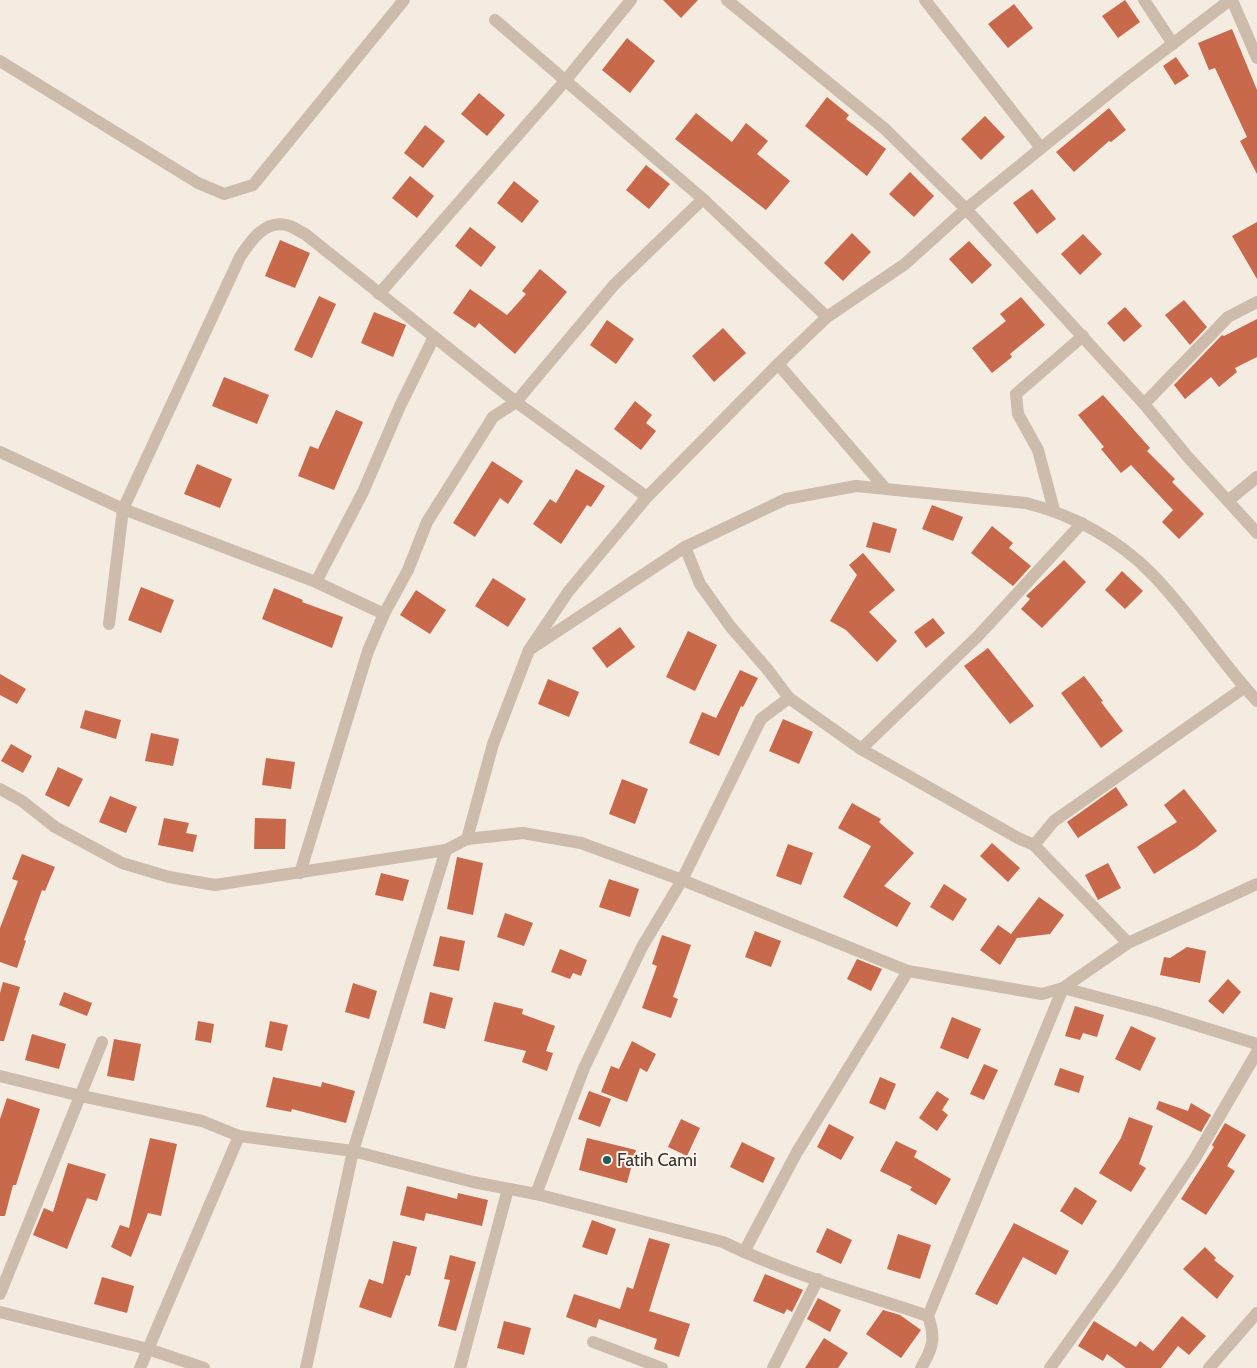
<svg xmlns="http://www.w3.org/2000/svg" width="1257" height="1368" font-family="Cabin,sans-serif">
<rect width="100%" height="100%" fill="#f4ebe1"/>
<g fill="#c8694b">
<polygon points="663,0 698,0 681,18"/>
<polygon points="1125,0 1140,22 1118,38 1102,16"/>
<polygon points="1014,4 1033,28 1008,48 988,24"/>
<polygon points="1232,29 1257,90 1257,174 1240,141 1247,137 1215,68 1209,70 1198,43"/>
<polygon points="627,38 655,61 630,93 602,70"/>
<polygon points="1176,57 1189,76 1175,85 1163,66"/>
<polygon points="479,93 505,115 487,136 461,114"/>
<polygon points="827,97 849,115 846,119 886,149 867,176 805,126"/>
<polygon points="1109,108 1126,130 1111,142 1109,141 1074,172 1056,152"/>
<polygon points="696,113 732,142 746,123 768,141 757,154 790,181 766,210 675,139"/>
<polygon points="985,116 1005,137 981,160 961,139"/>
<polygon points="425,125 445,141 423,168 404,153"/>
<polygon points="646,165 670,184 649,209 626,190"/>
<polygon points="910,172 934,196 914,217 889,194"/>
<polygon points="410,176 434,196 417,218 392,198"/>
<polygon points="514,181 539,201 522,223 497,203"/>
<polygon points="1032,189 1056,219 1037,234 1013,203"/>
<polygon points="1257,222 1257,279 1232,236"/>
<polygon points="470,227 496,247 481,267 455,246"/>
<polygon points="852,233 871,252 843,281 824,263"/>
<polygon points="1083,234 1102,254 1080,275 1061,254"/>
<polygon points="280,240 310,253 295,288 265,276"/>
<polygon points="969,241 992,265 972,284 949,259"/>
<polygon points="540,269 567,292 515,354 479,323 475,328 453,313 470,289 507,315 526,294 522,291"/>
<polygon points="319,296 336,304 312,358 294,350"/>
<polygon points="1021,297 1045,325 1010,354 1012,357 992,373 972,348 1006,321 1000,314"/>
<polygon points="1184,300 1207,327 1190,345 1165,315"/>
<polygon points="1125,307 1142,326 1124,342 1107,323"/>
<polygon points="374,312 406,325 393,357 361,343"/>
<polygon points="1257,319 1257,357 1235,368 1237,372 1219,387 1211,377 1185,399 1174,385 1222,335 1224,336"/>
<polygon points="607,320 634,339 616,364 590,345"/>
<polygon points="723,328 746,353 714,382 692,356"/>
<polygon points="224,377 269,395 257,424 212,406"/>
<polygon points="1103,395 1150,448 1147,451 1175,479 1172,482 1204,514 1179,539 1162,522 1173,510 1131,465 1121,473 1101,449 1104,447 1078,415"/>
<polygon points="635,401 652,415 646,423 656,431 641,450 614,429"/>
<polygon points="336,410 363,422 334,490 298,476 310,446 318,449"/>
<polygon points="492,461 523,481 508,504 500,498 475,537 453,523"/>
<polygon points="197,464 232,479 220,508 184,494"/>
<polygon points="576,469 605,486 591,507 587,505 561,544 533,524 550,499 556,503"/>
<polygon points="932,505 963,517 953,541 922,529"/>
<polygon points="873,522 897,529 890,553 866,547"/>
<polygon points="992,526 1013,543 1009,548 1031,566 1013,586 971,553"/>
<polygon points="863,553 895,590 869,612 897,641 877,662 846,630 830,621 857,575 849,565"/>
<polygon points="1064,560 1086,582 1042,628 1021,609 1030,599 1026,596"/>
<polygon points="1122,571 1143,591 1125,609 1105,590"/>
<polygon points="493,578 526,599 508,627 475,606"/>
<polygon points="141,587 174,600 161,633 128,620"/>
<polygon points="274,588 303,600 302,602 343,617 332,648 262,619"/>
<polygon points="416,590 446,610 430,634 400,615"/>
<polygon points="933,618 945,633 926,648 914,632"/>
<polygon points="620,627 635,647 607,668 592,648"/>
<polygon points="688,631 717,645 695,691 666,677"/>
<polygon points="988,648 1034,706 1010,724 964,666"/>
<polygon points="740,670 758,678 743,707 741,706 719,756 689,743 702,712 716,718"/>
<polygon points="0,674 26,689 17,704 0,695"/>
<polygon points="1084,676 1103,701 1101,702 1123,731 1101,748 1061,693"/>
<polygon points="548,679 579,692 569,717 538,704"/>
<polygon points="85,710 121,720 116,739 80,728"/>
<polygon points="783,719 813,732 799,764 769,751"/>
<polygon points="151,733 179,739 173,766 145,761"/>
<polygon points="11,744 32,756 23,773 1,761"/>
<polygon points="266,758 295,762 291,789 262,785"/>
<polygon points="58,767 83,779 69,807 45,795"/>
<polygon points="622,779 648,789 635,824 609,814"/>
<polygon points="1116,787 1128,805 1078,838 1067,822"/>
<polygon points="1184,789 1217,831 1197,847 1154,874 1137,847 1177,822 1164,805"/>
<polygon points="110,796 137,807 126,833 99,822"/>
<polygon points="852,803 881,819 879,822 914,853 884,886 911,903 897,927 843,897 871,846 838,828"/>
<polygon points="164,818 189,823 186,833 197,835 193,852 158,845"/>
<polygon points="255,818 286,819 285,849 254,849"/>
<polygon points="992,843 1020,868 1008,882 980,856"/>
<polygon points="788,844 813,853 801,885 776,876"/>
<polygon points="22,854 55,867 45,891 42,890 24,940 26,941 17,968 0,962 0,928 18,881 12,879"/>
<polygon points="457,857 483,863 473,915 447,909"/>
<polygon points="1108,863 1121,888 1098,900 1085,875"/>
<polygon points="381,873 409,880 403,901 375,895"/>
<polygon points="609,879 639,889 630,917 599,907"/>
<polygon points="944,884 967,899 953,921 930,907"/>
<polygon points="1039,897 1064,915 1050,934 1017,938 1000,965 980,950 998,925 1011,934"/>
<polygon points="505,913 533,923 524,946 497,937"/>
<polygon points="755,931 781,941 771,967 745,957"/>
<polygon points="662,935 691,945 673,997 678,999 671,1018 642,1008 657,966 652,964"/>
<polygon points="440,936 465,941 459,971 433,966"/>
<polygon points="1187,947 1206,951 1200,983 1160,975 1164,957 1170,958"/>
<polygon points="560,949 587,960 581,976 573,973 570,979 551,972"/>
<polygon points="857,959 882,969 871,991 847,979"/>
<polygon points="1228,979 1241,992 1223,1014 1208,1001"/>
<polygon points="3,982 20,987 4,1041 0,1041 0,993"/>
<polygon points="353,983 377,991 369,1019 345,1012"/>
<polygon points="64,992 92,1003 87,1016 59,1005"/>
<polygon points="430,992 453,998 445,1029 423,1023"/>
<polygon points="494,1002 523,1009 522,1014 555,1026 546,1051 553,1053 547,1071 522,1062 526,1051 484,1041"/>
<polygon points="1075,1006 1104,1015 1097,1037 1083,1033 1080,1040 1065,1036"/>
<polygon points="952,1017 981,1029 968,1059 940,1048"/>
<polygon points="198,1021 214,1024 211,1043 195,1040"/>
<polygon points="270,1021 288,1025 282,1051 265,1047"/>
<polygon points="1131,1026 1156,1038 1140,1071 1115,1059"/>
<polygon points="32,1034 66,1044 59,1069 25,1060"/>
<polygon points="114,1039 141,1044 134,1081 107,1076"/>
<polygon points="632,1041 656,1054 647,1072 640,1068 627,1102 601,1092 611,1066 619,1069"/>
<polygon points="984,1064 998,1070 984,1100 970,1094"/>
<polygon points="1060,1068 1084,1076 1079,1093 1054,1085"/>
<polygon points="273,1077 321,1087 322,1082 355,1091 346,1123 292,1109 291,1112 266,1107"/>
<polygon points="880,1077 896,1084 885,1110 869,1103"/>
<polygon points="589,1091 611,1099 600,1127 578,1119"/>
<polygon points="937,1091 949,1099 942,1110 948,1115 937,1131 919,1118"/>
<polygon points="7,1098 40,1109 16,1185 13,1185 5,1216 0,1216 0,1119"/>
<polygon points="1159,1101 1188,1111 1191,1103 1211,1115 1201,1132 1156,1109"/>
<polygon points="1129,1117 1153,1126 1139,1164 1146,1168 1131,1192 1099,1173 1121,1138"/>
<polygon points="681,1119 700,1128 687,1156 668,1147"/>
<polygon points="1225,1123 1246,1135 1227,1166 1235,1171 1206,1215 1181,1199 1214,1147 1212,1145"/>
<polygon points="829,1124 854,1137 841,1160 817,1147"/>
<polygon points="150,1138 177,1144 161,1216 148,1213 131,1257 111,1247 120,1225 129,1228"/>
<polygon points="587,1138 636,1150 627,1183 579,1170"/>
<polygon points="896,1141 917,1151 914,1157 951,1179 936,1205 910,1190 912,1187 880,1171"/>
<polygon points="742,1142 775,1158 763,1183 730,1167"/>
<polygon points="68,1163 106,1174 97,1201 87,1198 67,1249 33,1235 44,1208 53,1212"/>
<polygon points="407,1186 457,1199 458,1193 488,1200 482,1226 426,1213 424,1221 400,1215"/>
<polygon points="1075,1187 1097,1201 1082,1225 1060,1211"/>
<polygon points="592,1220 616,1229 607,1255 582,1247"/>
<polygon points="1014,1223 1069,1251 1056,1275 1023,1257 997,1305 975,1294"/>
<polygon points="827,1228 852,1240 841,1264 816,1252"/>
<polygon points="898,1234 931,1245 920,1279 887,1269"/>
<polygon points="649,1238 670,1244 649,1311 690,1324 679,1357 654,1349 657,1339 599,1319 596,1328 566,1317 574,1294 620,1309 627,1287 633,1289"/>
<polygon points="393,1241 417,1247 410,1276 406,1275 391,1318 359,1307 369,1279 383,1284"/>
<polygon points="1205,1247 1216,1258 1214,1260 1234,1276 1217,1299 1183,1269"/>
<polygon points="450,1255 476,1262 456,1331 438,1326 450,1280 444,1279"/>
<polygon points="765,1274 803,1290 792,1312 787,1309 784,1314 753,1301"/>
<polygon points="102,1277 134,1286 127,1313 94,1304"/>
<polygon points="818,1298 841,1310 830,1332 807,1319"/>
<polygon points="883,1310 900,1315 921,1330 901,1358 866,1334"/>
<polygon points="1182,1316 1206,1336 1189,1355 1178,1346 1161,1368 1126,1368 1107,1354 1103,1361 1078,1346 1094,1321 1136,1347 1140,1341 1153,1351"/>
<polygon points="504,1321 531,1328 524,1355 497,1348"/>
<polygon points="824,1338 848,1353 838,1368 805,1368"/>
</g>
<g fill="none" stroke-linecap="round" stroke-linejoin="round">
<g stroke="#cdbbac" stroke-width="12">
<polyline points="727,0 885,129 966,209 1144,404 1187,456 1257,533"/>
<polyline points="925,0 1041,148"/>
<polyline points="1144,0 1173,44"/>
<polyline points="1232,0 1257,58"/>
<polyline points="495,20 703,199 827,317"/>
<polyline points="0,61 198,183 224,194 253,185 404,0"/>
<polyline points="379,294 565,81 631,0"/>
<polyline points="778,364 884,487"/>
<polyline points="1144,404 1228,317 1257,302"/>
<polyline points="0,452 123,509 316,582 363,492 400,406 434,337"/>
<polyline points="1229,500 1257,477"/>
<polyline points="1054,510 1038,450 1018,414 1016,394 1083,336"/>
<polyline points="316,582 384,614"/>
<path d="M109,624L123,509L240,257C250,242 264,220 286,225C292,226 299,231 305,234L516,402L647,497"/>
<polyline points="529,650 685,547"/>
<polyline points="789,698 861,749 1018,838 1034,845 1128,943"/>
<polyline points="861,749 978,636 1082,523"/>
<polyline points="1034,845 1054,821 1245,687"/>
<polyline points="300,873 368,651 384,614 408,570 427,522 493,417 516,402 614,285 703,199"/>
<path d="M0,1076L81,1096L202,1121L239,1136L353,1151L473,1182L536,1194L723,1242C788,1274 860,1293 928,1316"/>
<path d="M536,1194L584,1068L642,947L682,880L761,719L789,698L768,670L730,626L700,584L685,547L786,499L856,486L1026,503C1073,515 1118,539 1152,574C1190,613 1220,661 1257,701"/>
<polyline points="744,1252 797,1152 908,971"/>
<polyline points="0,1294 102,1042"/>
<polyline points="0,1312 148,1349 204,1368"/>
<polyline points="593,1342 662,1368"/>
<polyline points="140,1368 239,1136"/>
<polyline points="460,1368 508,1189"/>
<polyline points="773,1368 818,1279"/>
<path d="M921,1368C933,1348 936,1338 928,1316L1063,988L1154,1012L1257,1044"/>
<polyline points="1050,1368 1118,1273 1194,1160 1257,1052"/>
<polyline points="1209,1368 1257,1313"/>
</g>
<g stroke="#cdbbac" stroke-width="12">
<polyline points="0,789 22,801 55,827 122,863 169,877 215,885 446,850 467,839 523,833 581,843 682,880 908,971 1042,994 1063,988 1128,943 1257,884"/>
<polyline points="467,839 493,744 529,650 568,592 647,497 778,364 827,317 905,264 966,209 1124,81 1230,0"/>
<polyline points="306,1368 353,1151 446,850"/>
</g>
</g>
<circle fill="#1f5a5e" stroke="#fbf5ee" stroke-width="2" cx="607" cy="1160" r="5"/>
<g text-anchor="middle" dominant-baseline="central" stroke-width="4" stroke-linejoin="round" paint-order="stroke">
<g font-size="18" fill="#3b302b" stroke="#fbf5ee" text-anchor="start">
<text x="617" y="1160">Fatih Cami</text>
</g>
</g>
</svg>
